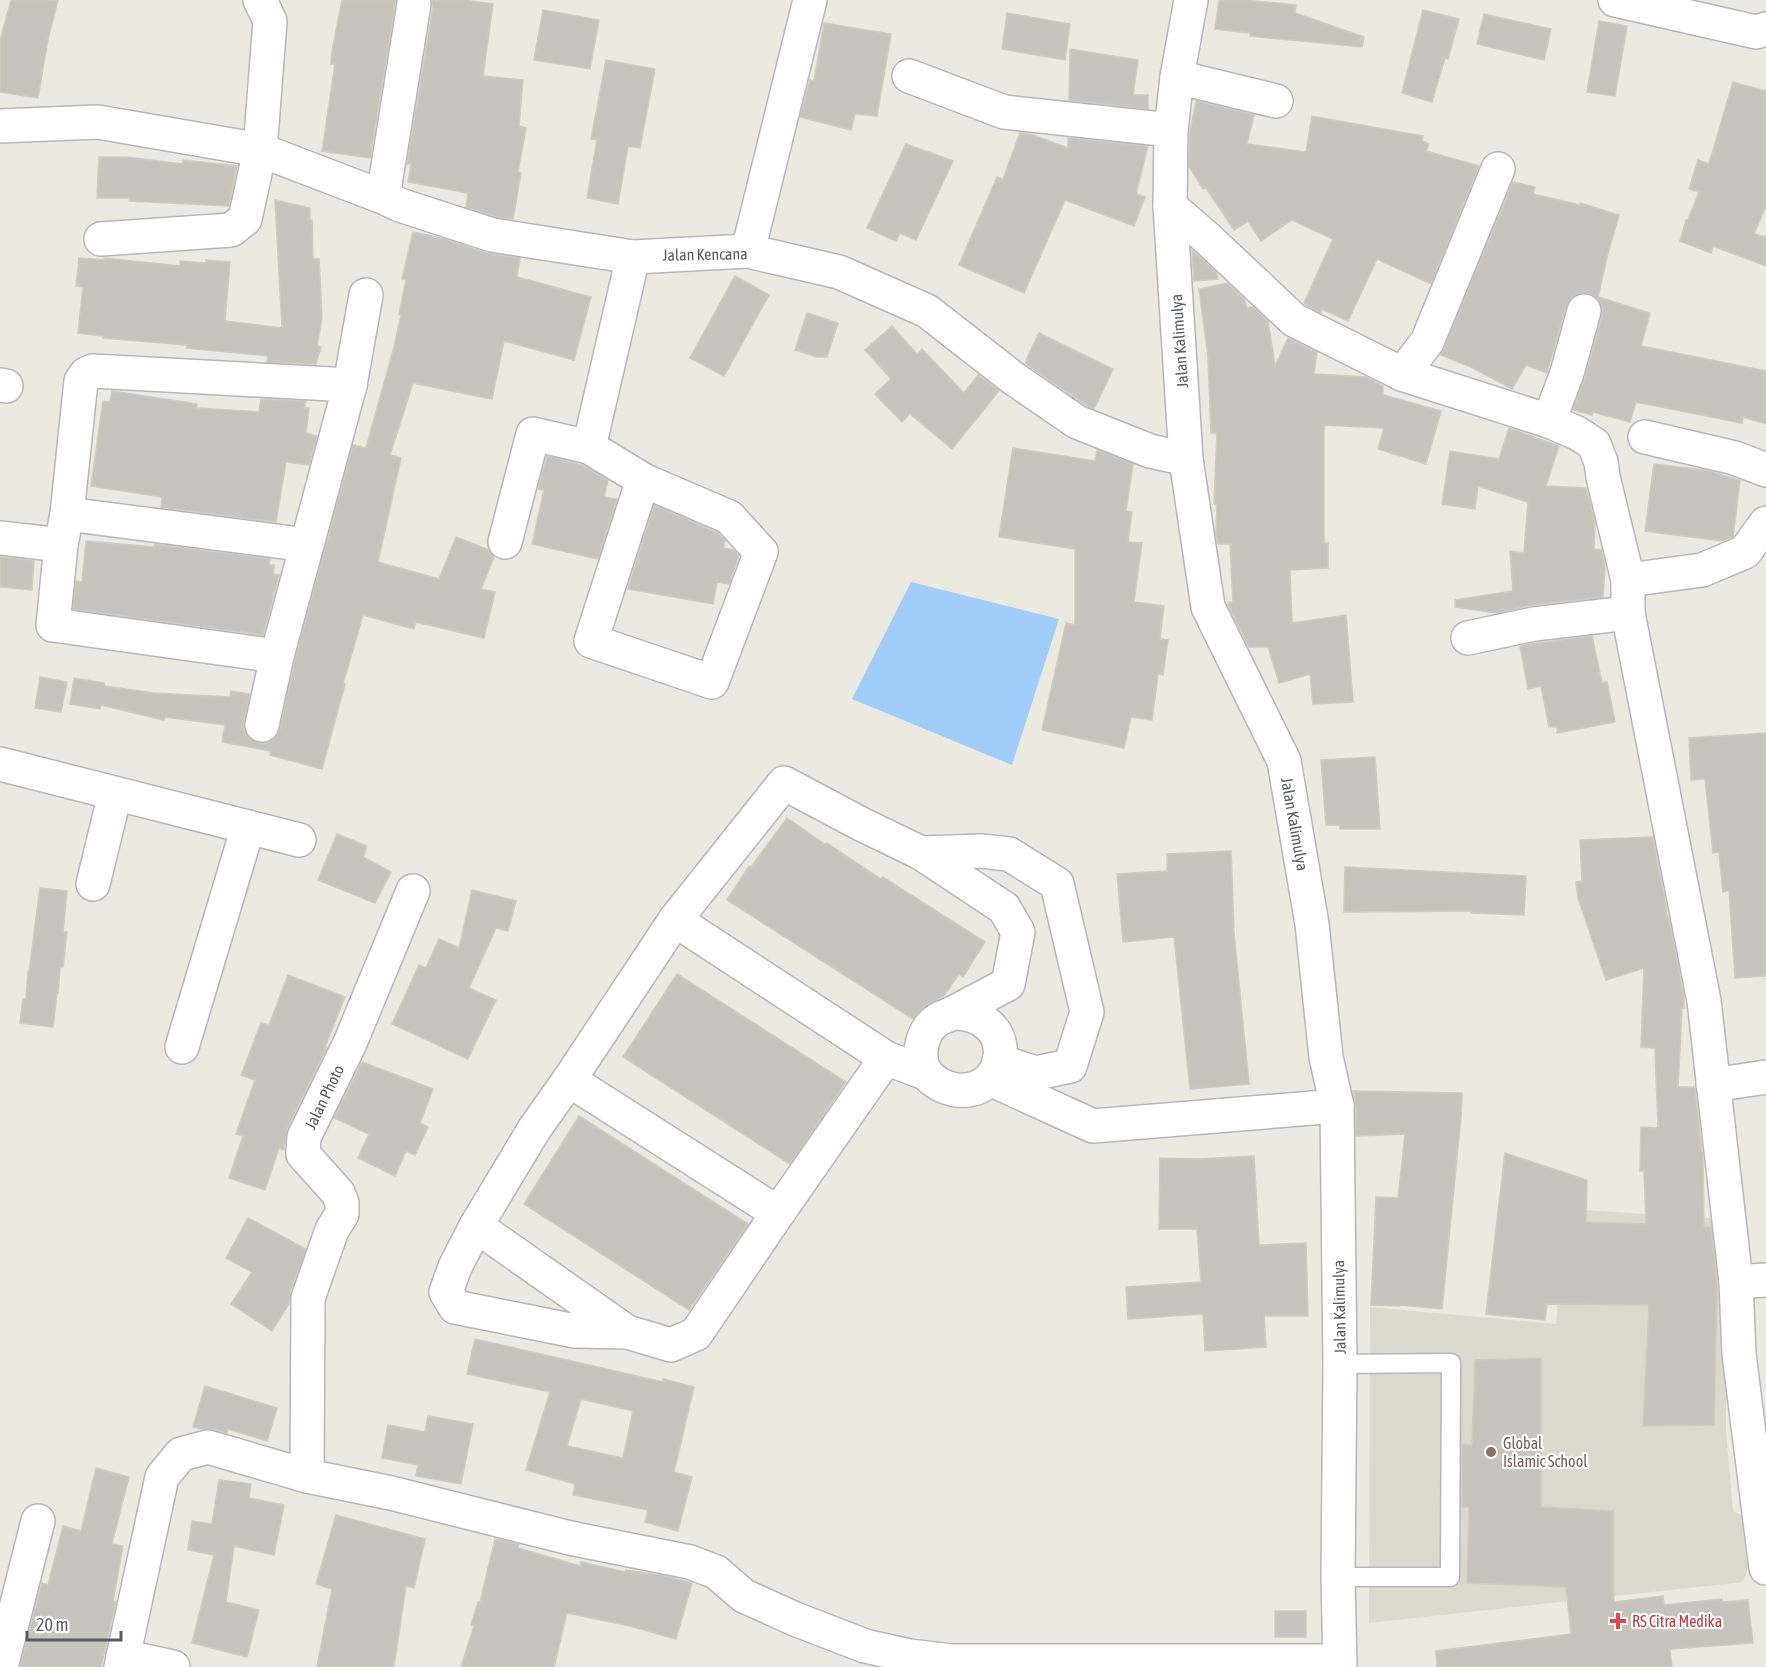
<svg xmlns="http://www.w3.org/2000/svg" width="1766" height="1667" font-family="'Asap Condensed',sans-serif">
<rect width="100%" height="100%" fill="#ebe9e0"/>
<polygon fill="#dbd8ce" points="1567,1209 1725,1219 1726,1431 1733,1511 1751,1520 1753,1555 1743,1582 1369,1623 1370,1307 1556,1324"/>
<polygon fill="#a1cdfa" points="911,582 1059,619 1012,765 852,699"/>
<g fill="#c6c4bd" stroke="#cfcbbf" stroke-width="1.5" fill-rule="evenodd">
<polygon points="11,0 58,0 48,39 38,98 0,92 0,41"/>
<polygon points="342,0 396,0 370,158 322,151 335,64 331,64 332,51"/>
<polygon points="432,0 462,0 493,4 483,76 523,80 519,126 526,128 518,172 521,173 513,219 496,217 466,207 468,193 408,182 411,164 407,164 433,7"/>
<polygon points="1219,0 1243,0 1296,5 1295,13 1364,37 1362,47 1250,36 1250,33 1215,29"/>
<polygon points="543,10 599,20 590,69 534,60"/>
<polygon points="1423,10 1459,19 1448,59 1445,58 1432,102 1402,93"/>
<polygon points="1007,13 1070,24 1065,60 1002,49"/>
<polygon points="1484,14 1551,29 1544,60 1477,44"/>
<polygon points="1599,21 1627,26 1615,96 1587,92"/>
<polygon points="824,23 891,34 877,116 855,114 851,130 800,117 810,80 814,81"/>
<polygon points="1070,49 1138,60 1133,95 1148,95 1148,109 1069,100"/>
<polygon points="606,60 655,69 640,148 628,146 618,204 587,198 597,140 591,139"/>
<polygon points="1733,82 1766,91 1766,206 1754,234 1766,237 1766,266 1713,246 1711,253 1680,241 1686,220 1688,220 1699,192 1689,189 1698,160 1709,164"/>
<polygon points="1196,101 1254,115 1247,144 1306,152 1312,116 1423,136 1422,141 1429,144 1426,151 1479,166 1431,284 1377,259 1348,321 1322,309 1321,313 1305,304 1304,303 1333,239 1292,220 1261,241 1248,221 1234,230 1206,188 1203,189 1189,166 1190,131"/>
<polygon points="1020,133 1030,134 1068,148 1068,138 1148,146 1136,194 1145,197 1134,226 1065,200 1024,293 959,265 997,177 1003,179"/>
<polygon points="906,144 953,161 916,240 900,233 896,241 867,228"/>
<polygon points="99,157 126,157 183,164 183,160 237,166 229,206 129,201 129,198 97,198"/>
<polygon points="1513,182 1535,187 1533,194 1580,205 1580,203 1619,215 1608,253 1598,297 1650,313 1641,346 1766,371 1766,424 1743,417 1742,423 1636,402 1630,422 1593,412 1592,415 1573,410 1585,378 1602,316 1602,307 1598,298 1588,293 1580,293 1571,297 1566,306 1547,373 1526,365 1512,389 1471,367 1441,355"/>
<polygon points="275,200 310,208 310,220 312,220 313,259 319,259 322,318 317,346 321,347 316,364 267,362 268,356 187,348 187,345 103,338 103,336 78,333 83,287 76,286 79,258 104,260 104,258 180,266 180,261 206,263 206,260 230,262 225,321 282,328"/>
<polygon points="413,232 445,239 486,253 520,258 517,277 591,297 574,360 504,341 492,399 413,383 390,455 401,458 378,562 439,579 456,537 489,550 494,557 481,589 495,592 484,638 416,622 414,629 363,615 343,684 345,684 322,769 270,755 271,751 222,742 225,725 165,717 164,720 101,705 100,709 70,704 74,678 104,683 104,686 154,693 230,697 231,691 250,694 244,722 244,730 249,738 259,743 268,743 276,737 280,729 295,660 353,445 366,448 394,347 401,315 399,314 406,280 402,279"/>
<polygon points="1192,250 1217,273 1218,279 1194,281"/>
<polygon points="735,276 769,295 724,376 690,358"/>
<polygon points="1227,283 1244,299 1247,308 1253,307 1268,321 1275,366 1288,338 1317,352 1314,374 1366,377 1383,386 1383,395 1441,411 1426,464 1378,449 1384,428 1324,425 1324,543 1328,543 1328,568 1290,570 1292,623 1346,615 1353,702 1313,704 1310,674 1279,683 1268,647 1249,647 1228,605 1228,602 1233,602 1230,544 1218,544 1216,534 1217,504 1214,504 1217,433 1211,433 1208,357 1199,289"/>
<polygon points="807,313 838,323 827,357 817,357 795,350"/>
<polygon points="892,326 917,354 922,349 964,393 978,375 999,391 952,449 910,414 902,422 875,394 891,379 865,350"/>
<polygon points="1039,333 1113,369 1094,409 1086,405 1026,364 1027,358"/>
<polygon points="112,391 197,404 197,408 259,412 261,399 306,401 304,408 309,408 306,433 317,436 309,465 286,462 276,522 161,507 162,497 91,486 103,401 110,402"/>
<polygon points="1509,428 1559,446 1546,486 1586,488 1595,523 1594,549 1601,550 1605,566 1603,597 1532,605 1497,613 1455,607 1455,600 1513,591 1510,551 1524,553 1528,502 1478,486 1475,509 1442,504 1450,451 1499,459"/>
<polygon points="1013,448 1095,461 1097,450 1133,464 1126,511 1132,512 1128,542 1142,543 1134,602 1164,606 1160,639 1168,640 1163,675 1158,674 1152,720 1131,717 1124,748 1042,730 1066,623 1075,625 1075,549 999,537"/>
<polygon points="547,456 582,465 608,480 604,497 617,499 598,559 532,544 544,490 538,489"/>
<polygon points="1654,464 1705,470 1740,480 1733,537 1722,541 1645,531"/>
<polygon points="654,505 718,533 725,540 723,548 734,550 739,556 729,584 717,582 713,604 628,589"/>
<polygon points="86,541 154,547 155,544 270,559 269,565 274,565 273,574 279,575 263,635 73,609 76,581 82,582"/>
<polygon points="0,557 34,561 32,590 0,587"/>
<polygon points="1592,636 1602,683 1607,682 1615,722 1557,733 1557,727 1549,727 1541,686 1528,689 1520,646 1537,643"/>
<polygon points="40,677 67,682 61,712 35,708"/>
<polygon points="1766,733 1766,976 1735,978 1729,890 1723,892 1719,852 1713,853 1705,779 1691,780 1689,738"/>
<polygon points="1375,757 1380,829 1340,829 1340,825 1326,825 1321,760"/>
<polygon points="787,818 826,845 827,843 881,879 883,877 985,942 963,977 959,974 944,996 926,1005 913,1019 727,900 749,866 751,867"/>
<polygon points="337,834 367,846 363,857 391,872 375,903 318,880"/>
<polygon points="1653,837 1667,912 1666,912 1670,924 1684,997 1684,1008 1682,1008 1678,1087 1694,1087 1695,1090 1703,1160 1704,1227 1711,1227 1717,1283 1714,1425 1643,1426 1649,1305 1547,1304 1545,1320 1486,1314 1505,1153 1587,1180 1586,1222 1646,1224 1644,1171 1640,1171 1641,1127 1658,1128 1655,1048 1641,1047 1644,968 1606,980 1578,898 1576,882 1582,881 1580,840"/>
<polygon points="1231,851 1234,933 1249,1084 1190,1089 1174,937 1123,942 1117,874 1167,871 1167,854"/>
<polygon points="1345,867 1526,876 1524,915 1471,913 1472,911 1344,912"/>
<polygon points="40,888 67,891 63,932 67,932 63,967 60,967 58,993 57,993 53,1027 20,1023 23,999 26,999 28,972 29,972"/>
<polygon points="472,890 516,901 508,931 496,928 469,988 496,1000 468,1059 392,1024 419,965 426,968 439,939 459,948"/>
<polygon points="677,974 846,1082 790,1164 623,1057"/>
<polygon points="288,975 345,997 325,1047 327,1047 287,1129 284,1150 279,1148 265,1190 229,1178 243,1136 236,1134 255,1080 241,1075 261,1023 269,1025"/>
<polygon points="362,1062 433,1089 420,1123 428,1127 415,1155 406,1151 395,1176 358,1158 369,1134 334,1118"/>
<polygon points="1353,1091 1462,1093 1461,1117 1442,1309 1400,1305 1400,1306 1371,1305 1376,1197 1398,1198 1405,1134 1356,1136 1356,1106"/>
<polygon points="579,1116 748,1224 689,1310 524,1204"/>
<polygon points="1254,1156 1259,1245 1306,1243 1308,1316 1264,1316 1266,1347 1205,1351 1203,1314 1128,1319 1126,1287 1201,1282 1197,1229 1159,1229 1160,1158 1198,1159"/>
<polygon points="248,1218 306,1249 290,1292 289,1304 272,1331 231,1304 252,1272 226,1258"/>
<path d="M475,1339L663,1382V1379L694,1387L674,1472L692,1477L678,1531L645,1522L648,1510L573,1495L575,1484L526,1470L550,1392L467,1374ZM581,1399L633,1411L623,1458L567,1446Z"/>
<polygon points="1541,1358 1541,1507 1614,1511 1614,1602 1663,1596 1664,1605 1722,1599 1722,1602 1748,1600 1753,1643 1670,1649 1672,1667 1437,1667 1436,1651 1571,1634 1566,1587 1467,1583 1469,1507 1462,1507 1462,1444 1472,1445 1475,1360"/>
<polygon points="205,1386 277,1408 267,1441 228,1429 227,1433 213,1429 202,1429 193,1427"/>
<polygon points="428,1416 473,1424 461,1484 416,1476 418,1465 382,1458 388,1425 425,1432"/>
<polygon points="96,1468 129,1477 112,1544 123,1546 113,1601 116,1602 101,1667 20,1667 42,1583 48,1585 63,1526 81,1531"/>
<polygon points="219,1480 251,1484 249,1498 284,1505 274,1555 234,1546 226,1602 259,1610 247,1657 192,1643 214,1555 188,1550 192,1521 212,1524"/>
<polygon points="336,1515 425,1539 414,1588 406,1586 394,1667 317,1667 332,1589 316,1584"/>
<polygon points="495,1539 519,1544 518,1548 580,1566 581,1562 625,1572 626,1570 666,1576 692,1583 676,1639 630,1626 567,1613 554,1667 461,1667 474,1626 471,1625 478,1602 480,1602"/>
<rect x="1275" y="1611" width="31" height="26"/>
</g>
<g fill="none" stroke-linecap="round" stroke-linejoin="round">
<defs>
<polyline id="lane" points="1338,1577 1450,1577 1451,1363 1340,1364"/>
<g id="street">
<polyline points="1615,0 1756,32 1766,29"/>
<polyline points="909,76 1004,112 1171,130"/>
<polyline points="1177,77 1276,101"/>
<polyline points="0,126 98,122 260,150 383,197 400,205 492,235 633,257 748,251 839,272 927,311 1013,378 1077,422 1150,451 1186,459"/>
<polyline points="383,197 414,4"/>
<polyline points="1170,206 1208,239 1294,320 1402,374 1549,421 1577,433 1594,444 1601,462 1603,477 1628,580 1628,613 1704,1001 1736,1282 1739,1354 1766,1568"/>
<polyline points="101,239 231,230 245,219 260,150 270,21 260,0"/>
<polyline points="748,251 810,0"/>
<polyline points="1402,374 1427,342 1498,169"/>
<polyline points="0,385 6,386"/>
<polyline points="350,385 366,295"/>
<polyline points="1549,421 1567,373 1584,311"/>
<polyline points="1645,437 1735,458 1766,470"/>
<polyline points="589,447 645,481 638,495 591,641 712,682 761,552 729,517 645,481"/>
<polyline points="67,514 307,545"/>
<polyline points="0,538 61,545 67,514 81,381 86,374 93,371 350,385 277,656 262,725"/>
<polyline points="505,542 533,434 589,447 633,257"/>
<polyline points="61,545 53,625 277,656"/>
<polyline points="1628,580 1702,570 1745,552 1766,523"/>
<polyline points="1468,638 1534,624 1628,613"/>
<polyline points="0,764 299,840"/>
<polyline points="921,853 982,851 1009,854 1057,884 1087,1012 1070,1066 1036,1073 999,1061"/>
<polyline points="93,884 115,794"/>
<polyline points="675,920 886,1058 925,1073"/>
<path d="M953,1013C1020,1013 1011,1096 956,1090C945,1088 935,1083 928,1075C915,1061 921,1032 936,1021C940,1017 948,1016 953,1013Z"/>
<polyline points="182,1047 248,827"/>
<polyline points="886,1058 778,1213 696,1334 671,1345 627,1332 476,1226 535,1128 569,1080 675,920 784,783 861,824 921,853 1004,908 1018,932 1008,984 953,1013"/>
<polyline points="990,1079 1093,1126 1337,1106"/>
<polyline points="569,1080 778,1213"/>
<polyline points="1713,1085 1766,1077"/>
<polyline points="476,1226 455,1267 446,1292 455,1307 575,1331 627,1332"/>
<polyline points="1736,1282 1766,1280"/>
<polyline points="307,1476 308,1298 332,1230 342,1214 342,1203 338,1193 303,1154 304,1137 350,1043 413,891"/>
<polyline points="123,1656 173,1667"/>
<polyline points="1,1667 38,1521"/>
<polyline points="121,1667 162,1477 181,1454 208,1447 307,1476 391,1493 570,1538 690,1562 716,1572 744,1596 795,1619 865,1646 910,1656 951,1661 1339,1661"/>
</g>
<polyline id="secondary" points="1191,0 1177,77 1171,130 1170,206 1186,459 1208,607 1284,761 1312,924 1326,1057 1337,1106 1340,1364 1338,1577 1340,1667"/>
</defs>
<use href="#lane" stroke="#b6b7bc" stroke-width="21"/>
<use href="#street" stroke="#b6b7bc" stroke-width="36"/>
<use href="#secondary" stroke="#b4b6bc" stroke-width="36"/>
<use href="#lane" stroke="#fff" stroke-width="18"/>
<use href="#street" stroke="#fff" stroke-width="33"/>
<use href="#secondary" stroke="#fff" stroke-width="33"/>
</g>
<circle fill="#8d6e63" stroke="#fff" stroke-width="2" cx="1491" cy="1452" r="6"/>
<path fill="#e0444e" stroke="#fff" stroke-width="2" d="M1615 1612h6v6h6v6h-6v6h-6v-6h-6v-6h6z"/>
<g text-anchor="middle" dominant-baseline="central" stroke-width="4.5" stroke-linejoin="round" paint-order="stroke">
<g font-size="16" fill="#595c60" stroke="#fff">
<text transform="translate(705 254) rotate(-1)">Jalan Kencana</text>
<text transform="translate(1179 341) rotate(-94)">Jalan Kalimulya</text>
<text transform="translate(1295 824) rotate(80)">Jalan Kalimulya</text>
<text transform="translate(324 1097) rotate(-64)">Jalan Photo</text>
<text transform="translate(1339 1307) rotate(-91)">Jalan Kalimulya</text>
</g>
<g font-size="16" fill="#785e54" stroke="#fff" text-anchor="start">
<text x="1503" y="1443">Global<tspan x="1503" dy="18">Islamic School</tspan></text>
</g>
<g font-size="16" fill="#be3a42" stroke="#fff" text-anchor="start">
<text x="1632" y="1621">RS Citra Medika</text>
</g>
</g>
<path d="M27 1631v9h94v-9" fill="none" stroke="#595c60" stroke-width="3"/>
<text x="36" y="1631" font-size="18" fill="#595c60" stroke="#ffffff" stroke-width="4.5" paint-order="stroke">20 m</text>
</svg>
